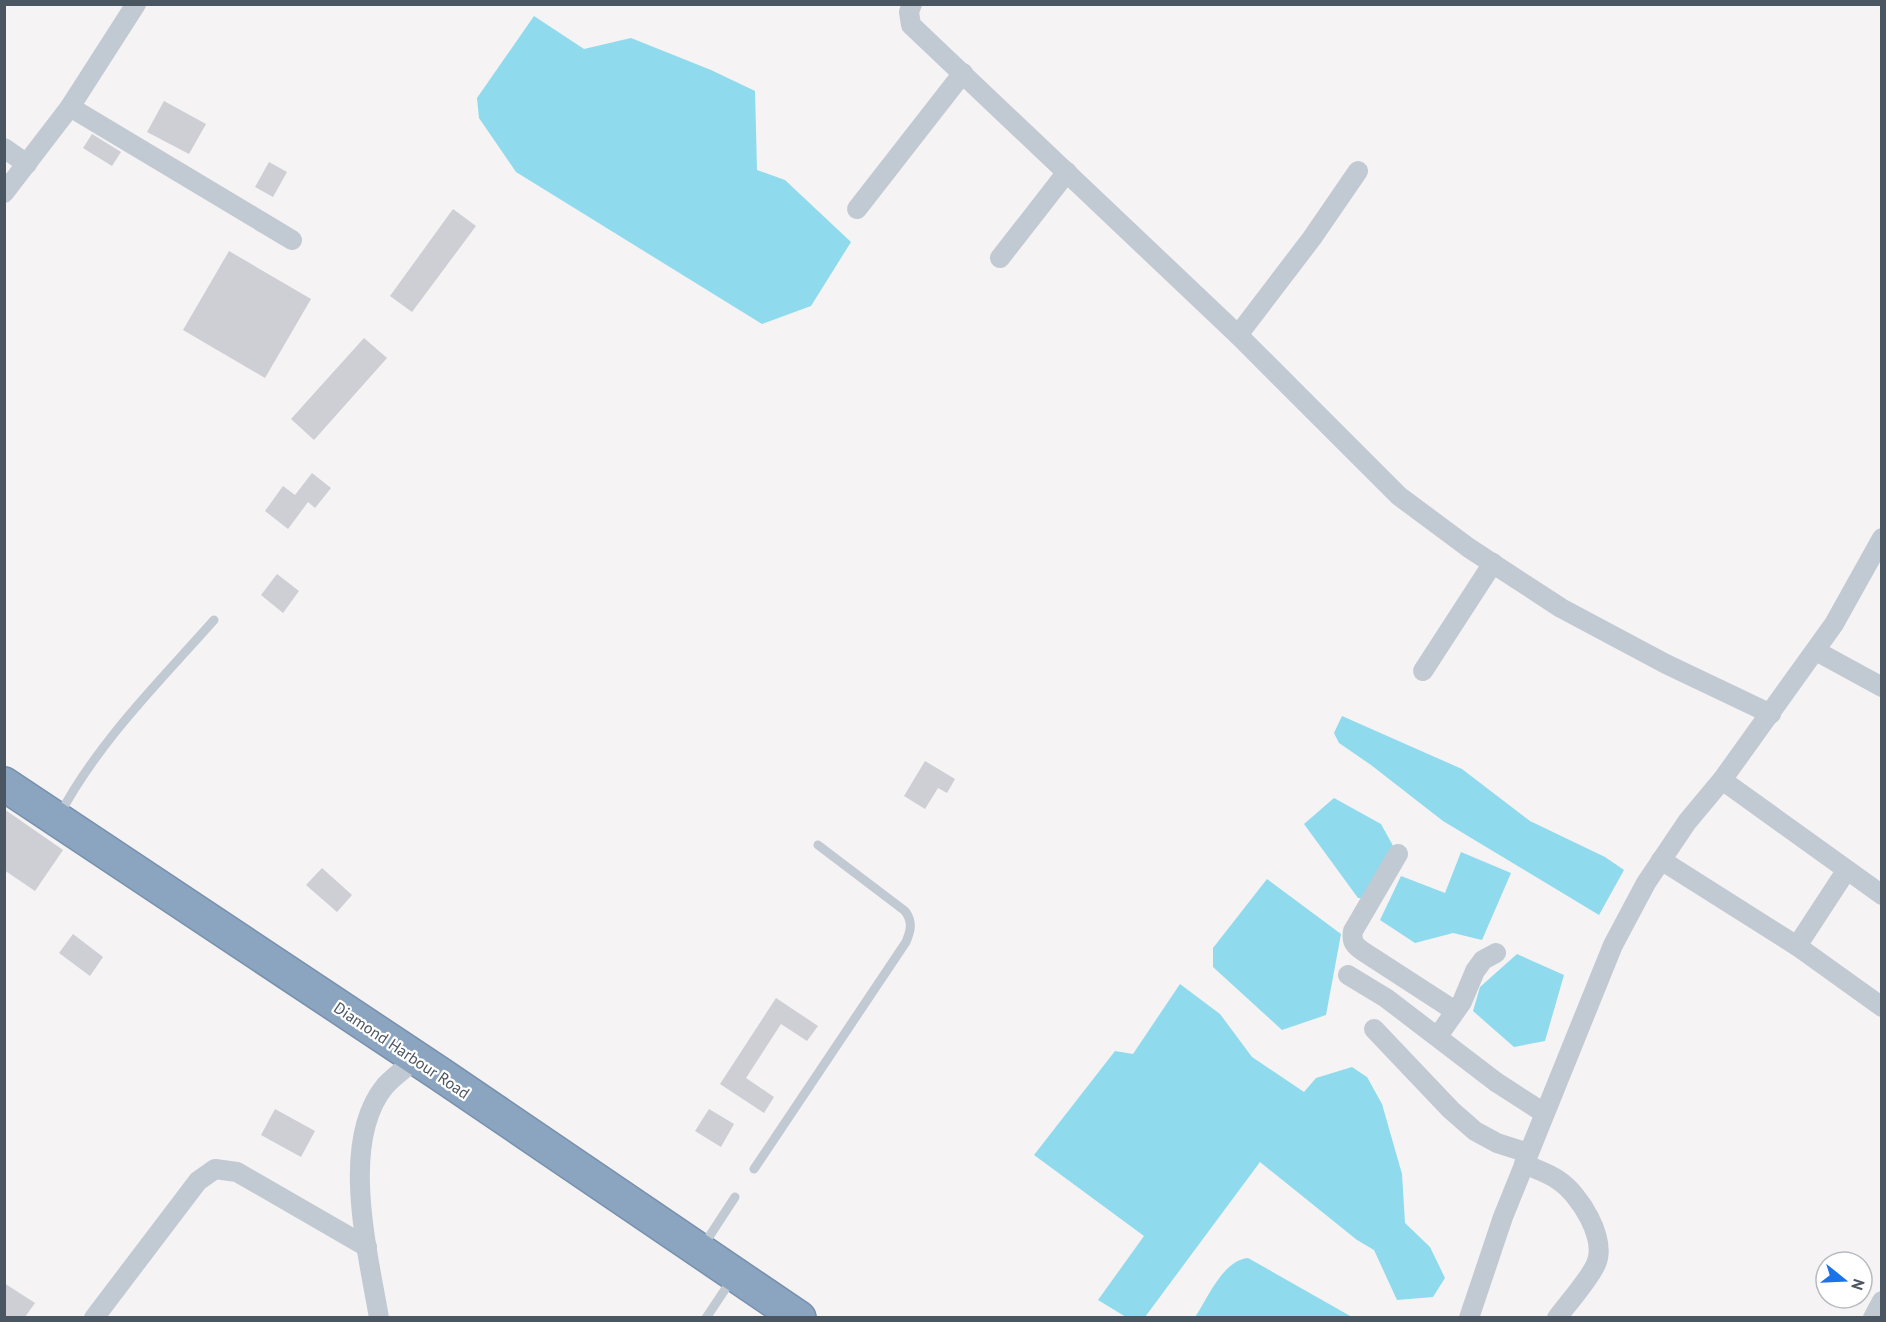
<svg xmlns="http://www.w3.org/2000/svg" width="1886" height="1322" font-family="'PT Sans',sans-serif">
<rect width="100%" height="100%" fill="#f5f3f3"/>
<g fill="#90daee">
<polygon points="534,16 584,49 631,38 711,70 755,91 757,170 785,180 851,242 811,306 762,324 516,172 479,118 477,98"/>
<polygon points="1342,716 1462,769 1530,821 1605,857 1624,870 1599,915 1443,821 1371,765 1339,743 1334,733"/>
<polygon points="1334,798 1381,824 1397,853 1374,899 1358,898 1304,824"/>
<polygon points="1461,852 1511,873 1482,940 1453,933 1415,943 1380,920 1401,876 1445,893"/>
<polygon points="1267,879 1341,934 1326,1015 1282,1030 1213,967 1213,948"/>
<polygon points="1517,954 1564,975 1545,1041 1514,1047 1473,1011 1480,987"/>
<polygon points="1180,984 1220,1014 1252,1057 1304,1092 1316,1078 1352,1067 1367,1077 1382,1104 1402,1174 1405,1223 1430,1247 1445,1278 1433,1297 1397,1300 1374,1250 1357,1240 1260,1162 1145,1317 1126,1317 1098,1300 1144,1236 1034,1155 1115,1051 1133,1054"/>
<path d="M1248,1258L1352,1317H1195C1208,1298 1223,1260 1248,1258Z"/>
</g>
<g fill="#cdcfd5">
<polygon points="164,101 206,124 189,154 147,132"/>
<polygon points="92,134 121,152 112,166 83,148"/>
<polygon points="269,162 287,172 273,197 255,187"/>
<polygon points="453,209 476,226 412,312 390,296"/>
<polygon points="229,251 311,299 265,378 183,330"/>
<polygon points="364,338 387,358 314,440 291,419"/>
<polygon points="312,473 331,488 315,508 308,502 288,529 265,511 283,486 295,495"/>
<polygon points="277,574 299,591 283,613 261,595"/>
<polygon points="925,761 955,779 947,793 938,788 925,809 904,796"/>
<polygon points="4,809 63,850 35,891 4,870"/>
<polygon points="322,868 352,895 337,912 306,885"/>
<polygon points="73,934 103,957 90,976 59,953"/>
<polygon points="776,998 818,1026 807,1041 781,1024 746,1078 774,1097 764,1113 720,1084"/>
<polygon points="275,1109 315,1131 301,1157 261,1135"/>
<polygon points="709,1109 734,1124 721,1147 695,1131"/>
<polygon points="4,1283 35,1303 25,1317 4,1317"/>
</g>
<g fill="none" stroke-linecap="round" stroke-linejoin="round">
<defs>
<polyline id="highway" points="4,784 440,1074 799,1318"/>
</defs>
<use href="#highway" stroke="#7690ad" stroke-width="36"/>
<g stroke="#c1cad2" stroke-width="9">
<path d="M60,814C99,741 159,682 214,620"/>
<path d="M754,1169L906,942C911,930 913,922 905,911L818,845"/>
<polyline points="703,1246 735,1197"/>
<polyline points="706,1318 732,1279"/>
</g>
<g stroke="#c1cad2" stroke-width="20">
<polyline points="912,4 909,12 911,25 1238,335 1399,496 1469,548 1561,608 1666,664 1771,714"/>
<polyline points="70,107 292,240"/>
<polyline points="4,148 27,164"/>
<polyline points="4,193 70,107 136,4"/>
<polyline points="857,209 963,73"/>
<polyline points="1000,258 1067,172"/>
<polyline points="1238,335 1312,238 1358,171"/>
<polyline points="1816,651 1882,687"/>
<polyline points="1423,671 1493,563"/>
<polyline points="1722,780 1882,895"/>
<path d="M1398,854L1353,931C1351,942 1355,946 1364,952L1455,1011"/>
<polyline points="1661,860 1797,946 1882,1007"/>
<polyline points="1797,946 1846,871"/>
<polyline points="1348,975 1386,998 1496,1082 1544,1113"/>
<polyline points="1374,1029 1451,1110 1475,1131 1497,1143 1528,1153"/>
<polyline points="1438,1036 1462,1002 1475,971 1483,960 1496,953"/>
<path d="M1524,1164C1535,1169 1548,1173 1558,1180C1580,1194 1607,1239 1596,1264C1589,1280 1568,1303 1557,1318"/>
<polyline points="94,1318 198,1181 215,1169 237,1172 367,1247"/>
<path d="M379,1318C368,1252 339,1142 385,1086C394,1076 406,1068 416,1059"/>
<polyline points="1469,1318 1503,1217 1613,945 1646,883 1687,822 1722,780 1834,624 1882,538"/>
<polyline points="1873,1318 1882,1301"/>
</g>
<use href="#highway" stroke="#8ba5c1" stroke-width="33"/>
</g>
<g text-anchor="middle" dominant-baseline="central" stroke-width="4.5" stroke-linejoin="round" paint-order="stroke">
<g font-size="16" fill="#4a5661" stroke="#fff">
<text transform="translate(402 1050) rotate(34)">Diamond Harbour Road</text>
</g>
</g>
<rect width="1886" height="1322" fill="none" stroke="#4a5661" stroke-width="12"/>
<g transform="translate(1844 1280) rotate(108)"><circle r="28" fill="#ffffff" stroke="#b7bbc0" stroke-width="1.5"/>
<path d="M0-4.5L10 22L0 15L-10 22Z" fill="#1a73e8"/>
<text y="-9" font-size="16" font-weight="bold" text-anchor="middle" fill="#4a5661">N</text>
</g>
</svg>
